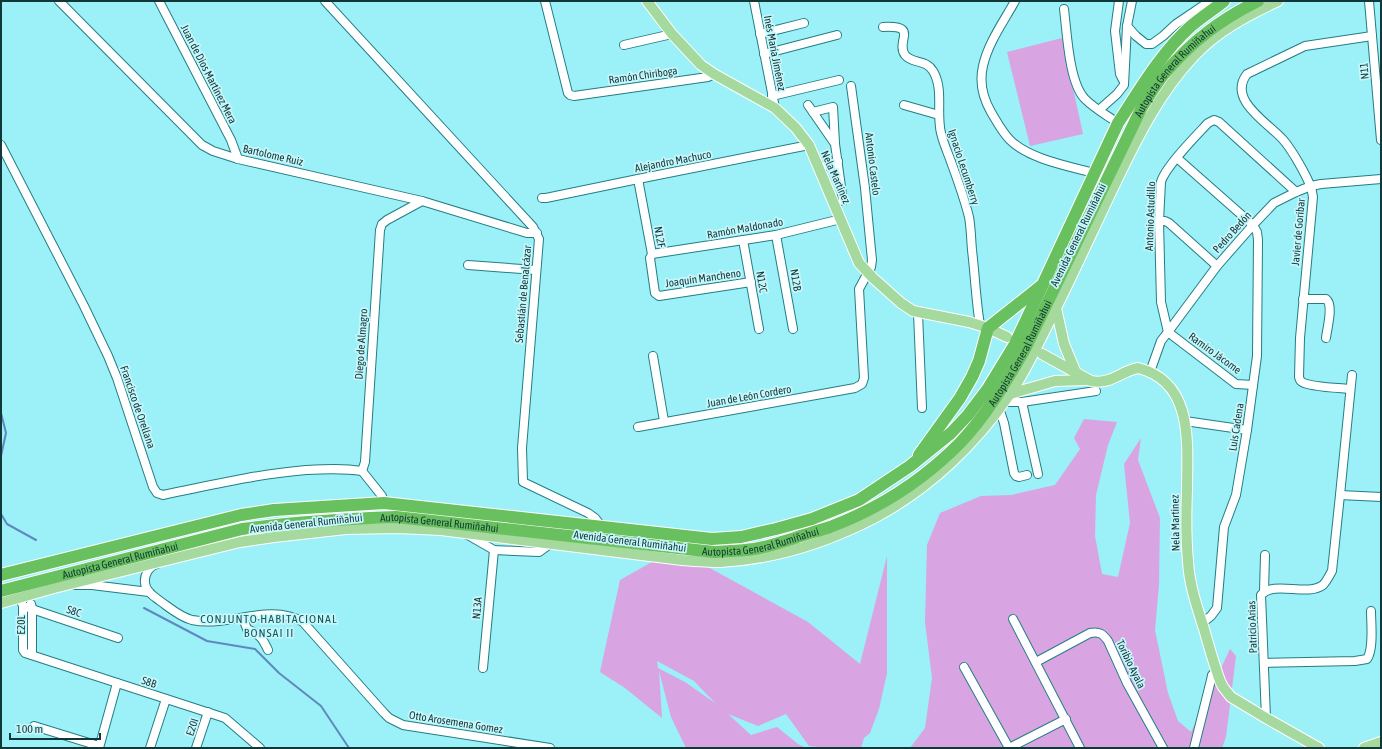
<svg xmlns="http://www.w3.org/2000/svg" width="1382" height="749" font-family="'Asap Condensed',sans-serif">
<rect width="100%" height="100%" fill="#9cf0f7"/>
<g fill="#d9a4e2" fill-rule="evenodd">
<polygon points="1062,38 1083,134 1030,146 1007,52"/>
<polygon points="1084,419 1117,422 1108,445 1096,495 1095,536 1102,574 1118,577 1130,523 1124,464 1141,438 1138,460 1160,518 1159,584 1155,630 1168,693 1178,721 1191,732 1230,649 1236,656 1226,737 1222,748 910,748 925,728 932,678 925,622 927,545 940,513 981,496 1011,495 1055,485 1080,449 1074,438"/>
<path d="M887,556V673L879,709L870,733L864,738L861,748H828L809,746L786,714L758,726L728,714L751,735L777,727L798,744L806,748H686L671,717L659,671L662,718L625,688L600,672L620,580L652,562L708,567L808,622L860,664ZM657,661L694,681L715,703L685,682L658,668Z"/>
</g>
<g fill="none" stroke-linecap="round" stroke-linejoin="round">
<g stroke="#5f88bf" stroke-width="2">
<polyline points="1,413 6,433 1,456"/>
<polyline points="1,514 7,524 36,540"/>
<polyline points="144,608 207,641 255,649 279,673 321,706 349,748"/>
</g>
<defs>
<g id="minor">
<polyline points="59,1 202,145 213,151 238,159 422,201 527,233 537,233"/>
<polyline points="159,1 231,140 238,159"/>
<polyline points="325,1 533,227 539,239 522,448 523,482 588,513 595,518 602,527"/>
<polyline points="545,1 568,93 570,95 574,96 708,77 714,74"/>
<polyline points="754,1 775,108"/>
<path d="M1015,1C1004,21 988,43 983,66C979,83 983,98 991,112C997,122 1002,132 1010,140C1029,159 1068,166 1094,173"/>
<polyline points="1119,1 1115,31 1120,74 1123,80"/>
<polyline points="1369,1 1381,140"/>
<path d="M1064,9C1067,33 1069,83 1085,99C1095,109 1108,116 1118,123"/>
<polyline points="1127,26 1136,36 1146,44 1152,44 1163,36 1176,24 1210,1"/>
<path d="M883,27C920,25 895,41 905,55C912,64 926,59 933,71C944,89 936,113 941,133C943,142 947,151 950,159C957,178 964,197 969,217C971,228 971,239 972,250C975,275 976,301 980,325"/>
<polyline points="760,34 804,23"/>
<polyline points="624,45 672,34"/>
<polyline points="764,54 837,35"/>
<polyline points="772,96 839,80"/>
<polyline points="808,105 835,144 843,201"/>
<polyline points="904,105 939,115"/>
<polyline points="1099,110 1117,94 1124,85 1127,26 1132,1"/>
<polyline points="813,112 833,107 835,143"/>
<path d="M1,145L84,306L108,356L117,378L153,487L157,493L163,495C211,485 258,474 306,470C325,469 343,468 362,471"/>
<polyline points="1177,158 1253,225 1257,232 1258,240 1257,356 1247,430 1236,495 1224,527 1217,608 1211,616 1202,623"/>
<polyline points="820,168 838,161"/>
<polyline points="638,179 652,254 650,258 655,293 659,296 751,282"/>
<polyline points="542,198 546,198 638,179 809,145"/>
<polyline points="1159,221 1165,221 1169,223 1217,266"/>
<polyline points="776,235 793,329"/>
<polyline points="743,240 759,329"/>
<polyline points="652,254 776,235 841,219"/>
<polyline points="468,265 535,270"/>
<path d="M1303,299H1326C1334,305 1327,328 1326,338"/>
<polyline points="918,313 922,408"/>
<polyline points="653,356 664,421"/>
<polyline points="1150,372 1161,341 1168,332 1217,266 1253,225 1274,203 1296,192 1311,186 1321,184 1381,179"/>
<path d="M1253,385L1236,384L1168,332L1161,302L1159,221L1161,182C1165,167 1196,136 1208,123L1214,120L1219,122L1296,192"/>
<path d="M1350,389C1340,388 1309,387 1302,382C1300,381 1300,380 1299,377L1300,338L1313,197C1312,193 1312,188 1310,185C1305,173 1293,152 1285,142C1272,125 1226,101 1247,74L1305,46L1372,36"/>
<polyline points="1004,402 1022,402 1096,391"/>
<polyline points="1022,402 1038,474"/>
<polyline points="999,408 1004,423 1014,473 1016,476 1019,477 1027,475"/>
<polyline points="1185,421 1247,430"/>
<polyline points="638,427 855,388 862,384 864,378 859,289 871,267 872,260 865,188 851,86"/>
<polyline points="362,471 365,462 380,230 382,224 387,220 422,201"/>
<polyline points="362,471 382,496 384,503"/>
<polyline points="1340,495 1352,375"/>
<polyline points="466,534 494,550 539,552 550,544"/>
<path d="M157,564C149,566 144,575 145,583C146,592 154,596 160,601C170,608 180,617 192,620C229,628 269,602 303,622L384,713L389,718L403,725L550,748"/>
<polyline points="75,585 92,585 149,592"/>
<polyline points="1264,592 1265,555"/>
<polyline points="20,598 23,606 23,650 25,653 225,718 260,748"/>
<polyline points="31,604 32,608 32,655"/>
<polyline points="23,606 118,638"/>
<path d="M243,618L247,629C260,635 262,637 268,650"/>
<polyline points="1013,619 1080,748"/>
<path d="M1036,662L1090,633C1099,631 1103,634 1108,641L1127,683L1163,748"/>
<path d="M1264,663L1355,661L1367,659C1374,649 1371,623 1371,611"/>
<polyline points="964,667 1009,748 1066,719"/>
<polyline points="483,668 494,550"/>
<path d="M1266,718L1261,595C1274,580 1307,597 1323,585C1327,581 1329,576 1332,571L1340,495L1381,497"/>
<polyline points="34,726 99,746"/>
<polyline points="99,748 117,683"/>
<polyline points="150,748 166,699"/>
<polyline points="196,748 208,712"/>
<polyline points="1194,748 1211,680 1212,675 1216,671"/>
</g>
<g id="major">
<polyline points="647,1 672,34 701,65 714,74 775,108 795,127 809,145 859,263 873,278 901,303 913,311 969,322 988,328 1007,337"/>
<polyline points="1056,308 1064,344 1076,373"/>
<path d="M1042,354L1091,381C1111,385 1121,371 1138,368C1195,382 1187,446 1187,491C1186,514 1186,538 1188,561C1189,584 1197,607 1204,629C1209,647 1214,664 1220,681L1223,687L1231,697L1266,718L1319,748"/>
<polyline points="1010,394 1055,381 1086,380"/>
<path d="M1,603L54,588L240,542L274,537L346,529L397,528L441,530L682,560C695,561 708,562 721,562C775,559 828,542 876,517C930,488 976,444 1010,394C1025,372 1036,348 1048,324C1071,279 1092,232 1114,186C1136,140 1159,93 1194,56C1217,31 1248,15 1278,1"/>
<polyline points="1364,748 1381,742"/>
</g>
<g id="highway">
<polyline points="919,455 960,398 972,377 979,361 988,328 1041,286"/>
<path d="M1,575L241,515L274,510L384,503L712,539L741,537L776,529L812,519L859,500L910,466L951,433L968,415L987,390L1015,344L1118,123C1139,91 1161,53 1190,27C1200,18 1213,10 1224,1"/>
<path id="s1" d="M1,591L242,529C293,522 344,519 396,517L714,552C727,551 741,551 754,549C768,547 781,542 795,538C806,534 818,531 830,527C878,509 923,480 959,444C986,416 1006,382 1025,349L1142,107C1149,96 1156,84 1164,74C1192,41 1220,20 1258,1"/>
</g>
</defs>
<use href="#minor" stroke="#237e84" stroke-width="10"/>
<use href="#major" stroke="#fff" stroke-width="12"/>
<use href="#highway" stroke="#fff" stroke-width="14"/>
<use href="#minor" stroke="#fff" stroke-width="8"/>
<use href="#major" stroke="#a5d99e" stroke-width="10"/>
<use href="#highway" stroke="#69c05e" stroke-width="12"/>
</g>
<g text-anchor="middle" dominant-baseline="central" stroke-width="3.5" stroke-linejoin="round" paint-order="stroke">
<g font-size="11" fill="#123739" stroke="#c7f7fb">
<text transform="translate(775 53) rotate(79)">Inés María Jiménez</text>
<text transform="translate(1364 71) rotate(-95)">N11</text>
<text stroke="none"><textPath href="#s1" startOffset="1431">Autopista General Rumiñahui</textPath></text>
<text transform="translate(209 74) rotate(63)">Juan de Dios Martínez Mera</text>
<text transform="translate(643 75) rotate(-8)">Ramón Chiriboga</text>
<text transform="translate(273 155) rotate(13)">Bartolome Ruiz</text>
<text transform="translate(673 161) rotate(-11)">Alejandro Machuco</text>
<text transform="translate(873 164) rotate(83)">Antonio Castelo</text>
<text transform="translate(964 167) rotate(72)">Ignacio Lecumberry</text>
<text transform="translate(836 177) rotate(66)">Nela Martínez</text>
<text transform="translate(1150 216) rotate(-88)">Antonio Astudillo</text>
<text transform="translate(745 228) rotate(-10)">Ramón Maldonado</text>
<text transform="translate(1232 232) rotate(-48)">Pedro Bedón</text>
<text transform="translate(1298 232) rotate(-85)">Javier de Goribar</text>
<text transform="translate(1078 235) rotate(-64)">Avenida General Rumiñahui</text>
<text transform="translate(660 237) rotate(80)">N12F</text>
<text transform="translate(703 278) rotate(-8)">Joaquín Mancheno</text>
<text transform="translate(796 280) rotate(80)">N12B</text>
<text transform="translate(762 282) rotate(80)">N12C</text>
<text transform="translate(523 294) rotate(-85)">Sebastián de Benalcázar</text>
<text transform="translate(361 344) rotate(-86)">Diego de Almagro</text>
<text stroke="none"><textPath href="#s1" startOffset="1107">Autopista General Rumiñahui</textPath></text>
<text transform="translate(1215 353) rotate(36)">Ramiro Jácome</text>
<text transform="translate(749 396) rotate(-10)">Juan de León Cordero</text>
<text transform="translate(138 407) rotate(71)">Francisco de Orellana</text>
<text transform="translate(1236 427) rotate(-81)">Luis Cadena</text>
<text transform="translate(306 523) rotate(-6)">Avenida General Rumiñahui</text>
<text transform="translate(1175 523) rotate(-91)">Nela Martínez</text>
<text stroke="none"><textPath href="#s1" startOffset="447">Autopista General Rumiñahui</textPath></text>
<text stroke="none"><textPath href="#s1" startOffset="771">Autopista General Rumiñahui</textPath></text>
<text transform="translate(630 541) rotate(7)">Avenida General Rumiñahui</text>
<text stroke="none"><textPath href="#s1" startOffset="123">Autopista General Rumiñahui</textPath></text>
<text transform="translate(477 608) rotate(-85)">N13A</text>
<text transform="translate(74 611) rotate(19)">S8C</text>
<text transform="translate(21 625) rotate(-90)">E20L</text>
<text transform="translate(1252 627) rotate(-92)">Patricio Arias</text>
<text transform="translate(1131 664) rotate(64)">Toribio Ayala</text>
<text transform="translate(149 682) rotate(18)">S8B</text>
<text transform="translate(456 722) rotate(9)">Otto Arosemena Gomez</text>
<text transform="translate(192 727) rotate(-72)">E20I</text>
</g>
<g font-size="12" letter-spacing="1" fill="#12585d" stroke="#c7f7fb">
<text x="269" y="619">CONJUNTO HABITACIONAL<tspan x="269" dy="14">BONSAI II</tspan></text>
</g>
</g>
<rect width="1382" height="749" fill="none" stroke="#123739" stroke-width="4"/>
<path d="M10 733v6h90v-6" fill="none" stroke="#123739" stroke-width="2"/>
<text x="16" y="733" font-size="12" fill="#123739" stroke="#c7f7fb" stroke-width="3" paint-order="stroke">100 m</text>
</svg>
